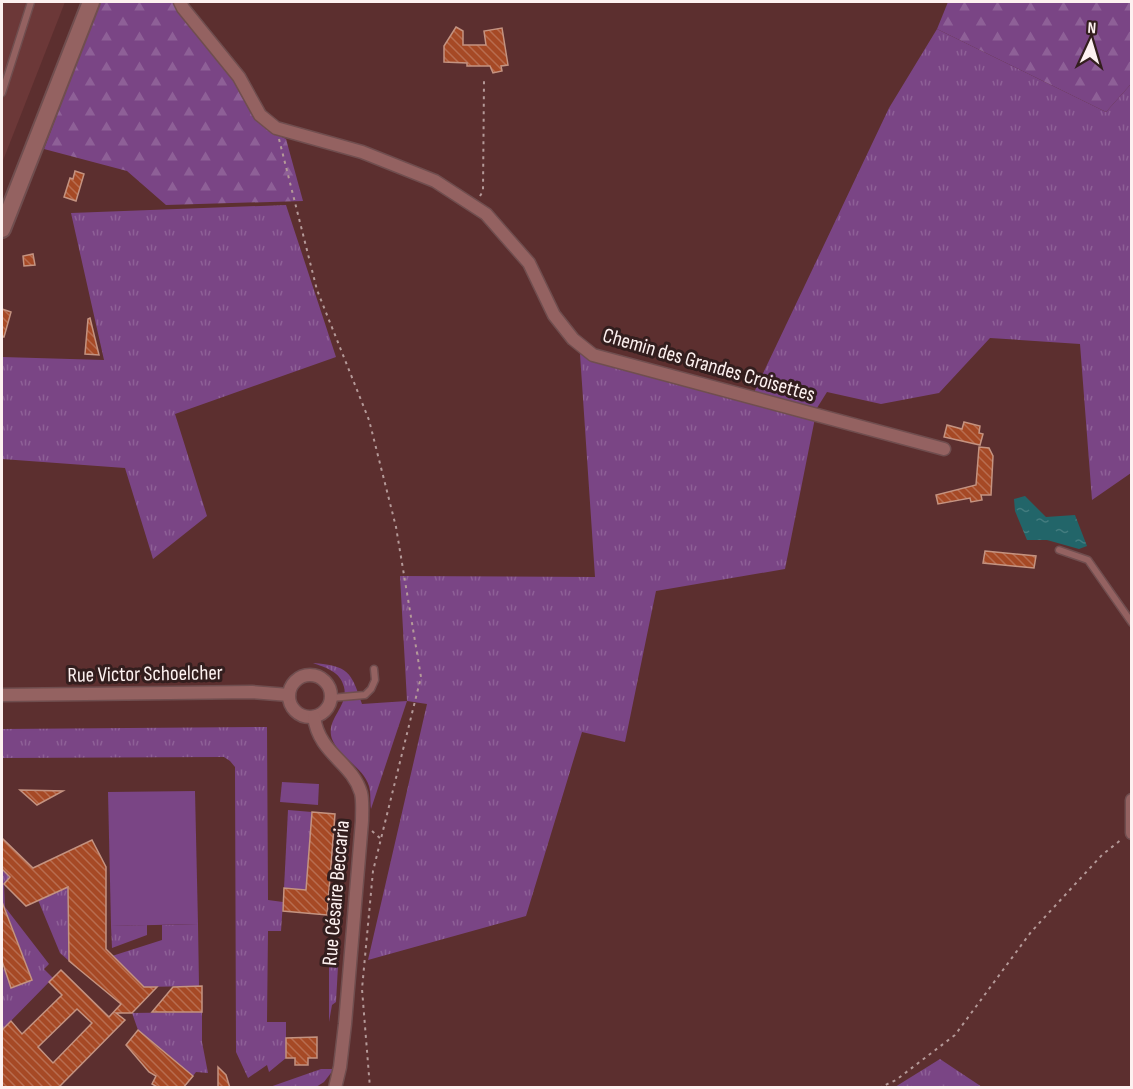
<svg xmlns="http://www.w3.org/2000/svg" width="1133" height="1089" font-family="'Sofia Sans Condensed',sans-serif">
<defs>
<pattern id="grass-tufts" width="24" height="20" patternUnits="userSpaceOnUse" patternTransform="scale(1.5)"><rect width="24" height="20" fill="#7a4585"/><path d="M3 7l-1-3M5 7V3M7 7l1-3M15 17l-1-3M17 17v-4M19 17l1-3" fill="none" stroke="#8e6097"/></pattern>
<pattern id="forest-firs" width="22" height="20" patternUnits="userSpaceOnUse" patternTransform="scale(1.5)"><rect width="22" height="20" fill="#7a4585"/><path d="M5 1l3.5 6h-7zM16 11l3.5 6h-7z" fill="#8e6097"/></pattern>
<pattern id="water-ripples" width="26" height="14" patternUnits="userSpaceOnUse" patternTransform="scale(1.5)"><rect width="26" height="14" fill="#226569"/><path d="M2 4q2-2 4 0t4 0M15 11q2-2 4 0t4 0" fill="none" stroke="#437c7f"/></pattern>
<pattern id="building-back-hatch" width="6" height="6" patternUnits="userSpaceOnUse" patternTransform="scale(1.5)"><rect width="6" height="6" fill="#a64925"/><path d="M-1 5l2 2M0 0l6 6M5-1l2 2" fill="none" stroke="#b86d50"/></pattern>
</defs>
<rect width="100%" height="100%" fill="#5c2f2f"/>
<polygon fill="#6c3838" points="2,2 65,2 2,163"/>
<g fill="url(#grass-tufts)">
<path d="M937,29L1106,112L1131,84V473L1092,500L1080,344L990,338L939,393L881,404L827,392L817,408L785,569L656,591L625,742L582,732L526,916L368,960L427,704L407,701L371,809C370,802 371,793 369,786C363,767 339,757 332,739C325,719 349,707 344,687C340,671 326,668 313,663C348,666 351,671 362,704L407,701L400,576L595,577L580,354L749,403L889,108Z"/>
<polygon points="286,205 336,357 175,414 207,516 153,559 125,468 2,459 2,357 104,360 71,213"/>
<polygon points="267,727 268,900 283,902 281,931 268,931 267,1022 286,1022 286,1058 269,1072 267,1065 248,1078 236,1052 235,767 230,761 224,757 2,758 2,729"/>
<polygon points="288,810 312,812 306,890 284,888"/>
<polygon points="102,859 68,892 69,961 60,953 38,900"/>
<polygon points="2,869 10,877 4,884 5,907 49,964 44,969 53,978 2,1030 2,972 4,968 11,988 32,980 5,908 2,907"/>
<polygon points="198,924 199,986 144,987 112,956 162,940 162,925"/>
<polygon points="147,925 147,935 112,948 111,926"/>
<polygon points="329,941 336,943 339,948 336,1002 332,1005 329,1022"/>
<polygon points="202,1012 202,1042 208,1073 196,1072 193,1076 138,1030 132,1013"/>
<polygon points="940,1059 982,1087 895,1087"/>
<polygon points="321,1069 334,1069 324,1082 316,1087 267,1088"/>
</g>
<g fill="url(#forest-firs)">
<polygon points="100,2 177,2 233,77 251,112 268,130 286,139 303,201 166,205 127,171 44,149"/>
<polygon points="948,2 1131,2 1131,84 1106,112 937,29"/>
</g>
<g fill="#7a4585">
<polygon points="282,782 319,784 318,805 280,802"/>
<polygon points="195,791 198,924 111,926 108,792"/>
</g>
<polygon fill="url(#water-ripples)" points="1025,496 1046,517 1075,515 1087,546 1079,549 1047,540 1027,540 1015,511 1014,499"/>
<g fill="url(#building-back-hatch)" stroke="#c49381" stroke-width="1.5" fill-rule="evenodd">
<polygon points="456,27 463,31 463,45 486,45 484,31 502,28 508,65 501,66 502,71 493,73 490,66 467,66 467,63 444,62 444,46"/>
<polygon points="75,171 84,174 76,201 64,197 70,178 73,179"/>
<polygon points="33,254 35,265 24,266 23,256"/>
<polygon points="2,309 11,312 4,337 2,337"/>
<polygon points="90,318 99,355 85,354 88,319"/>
<polygon points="964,422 980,426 979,433 983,434 980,445 944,437 947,425 962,429"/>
<polygon points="979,447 989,448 993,456 991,495 981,495 982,500 971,502 970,498 938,504 936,495 976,485"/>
<polygon points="985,551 1036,556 1034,568 983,563"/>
<polygon points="20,790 63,791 37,805"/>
<polygon points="312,812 335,814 327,915 283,911 284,888 306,890"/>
<path d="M2,838L33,868L92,840L106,867V949L144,987H157L132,1013H116L125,1020L58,1088H2V1030L11,1021L22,1034L62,995L49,982L61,970L109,1017L121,1004L69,961L68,887L26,906L4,884L10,877L2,869ZM77,1009L92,1023L53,1063L38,1047Z"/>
<polygon points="2,902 32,980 11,988 2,961"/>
<polygon points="202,986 202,1012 152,1012 173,987"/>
<polygon points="138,1030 193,1076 183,1088 159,1088 152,1084 156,1076 149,1072 126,1045"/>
<polygon points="317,1037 317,1058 308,1058 308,1065 295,1065 295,1058 286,1058 286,1038"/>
<polygon points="218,1067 226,1075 230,1088 218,1088"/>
</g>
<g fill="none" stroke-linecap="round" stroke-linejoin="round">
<defs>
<g id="service">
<polyline points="2,93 31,2"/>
<polyline points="1059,550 1088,560 1132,623"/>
<polyline points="331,698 365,695 371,689 375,680 374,669"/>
</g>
<g id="minor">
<polyline points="180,2 183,8 239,77 260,115 276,128 362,152 435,181 486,214 529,263 554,315 573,339 593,355 944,449"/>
<circle cx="310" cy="696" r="21"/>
<polyline points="2,695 252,692 289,695"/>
<path d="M314,717C319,754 352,762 361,793C363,801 362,812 362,821L345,1024L340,1067L335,1088"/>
<polyline points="1132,800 1132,833"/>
</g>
<polyline id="secondary" points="2,229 91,2"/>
</defs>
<use href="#service" stroke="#704e4f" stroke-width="9"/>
<use href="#minor" stroke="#704e4f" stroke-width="15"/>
<use href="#secondary" stroke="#704e4f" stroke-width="20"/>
<g stroke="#b49998" stroke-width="2" stroke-dasharray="3 4.5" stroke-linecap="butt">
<polyline points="279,139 317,290 369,420 396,527 421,677 373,871 362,989 370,1088"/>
<polyline points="480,196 483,191 484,81"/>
<polyline points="372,831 381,839"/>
<polyline points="879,1088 896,1080 955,1035 1031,932 1102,855 1122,839"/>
</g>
<use href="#service" stroke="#946261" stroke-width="6"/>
<use href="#minor" stroke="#946261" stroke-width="12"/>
<use href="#secondary" stroke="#946261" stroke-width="16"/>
</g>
<g text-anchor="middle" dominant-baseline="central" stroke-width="6" stroke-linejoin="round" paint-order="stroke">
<g font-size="21" fill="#fdf1f0" stroke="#331e1e">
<text transform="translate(709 365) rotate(16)">Chemin des Grandes Croisettes</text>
<text transform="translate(145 674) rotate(-1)">Rue Victor Schoelcher</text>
<text transform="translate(336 893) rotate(-85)">Rue Césaire Beccaria</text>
</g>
</g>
<rect width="1133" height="1089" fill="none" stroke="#fdf1f0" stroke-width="6"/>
<g transform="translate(1091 42) rotate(4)" stroke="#331e1e" stroke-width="4.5" paint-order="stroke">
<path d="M0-4.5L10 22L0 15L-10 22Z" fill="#fdf1f0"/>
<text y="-9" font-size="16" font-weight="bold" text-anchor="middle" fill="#fdf1f0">N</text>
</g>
</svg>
